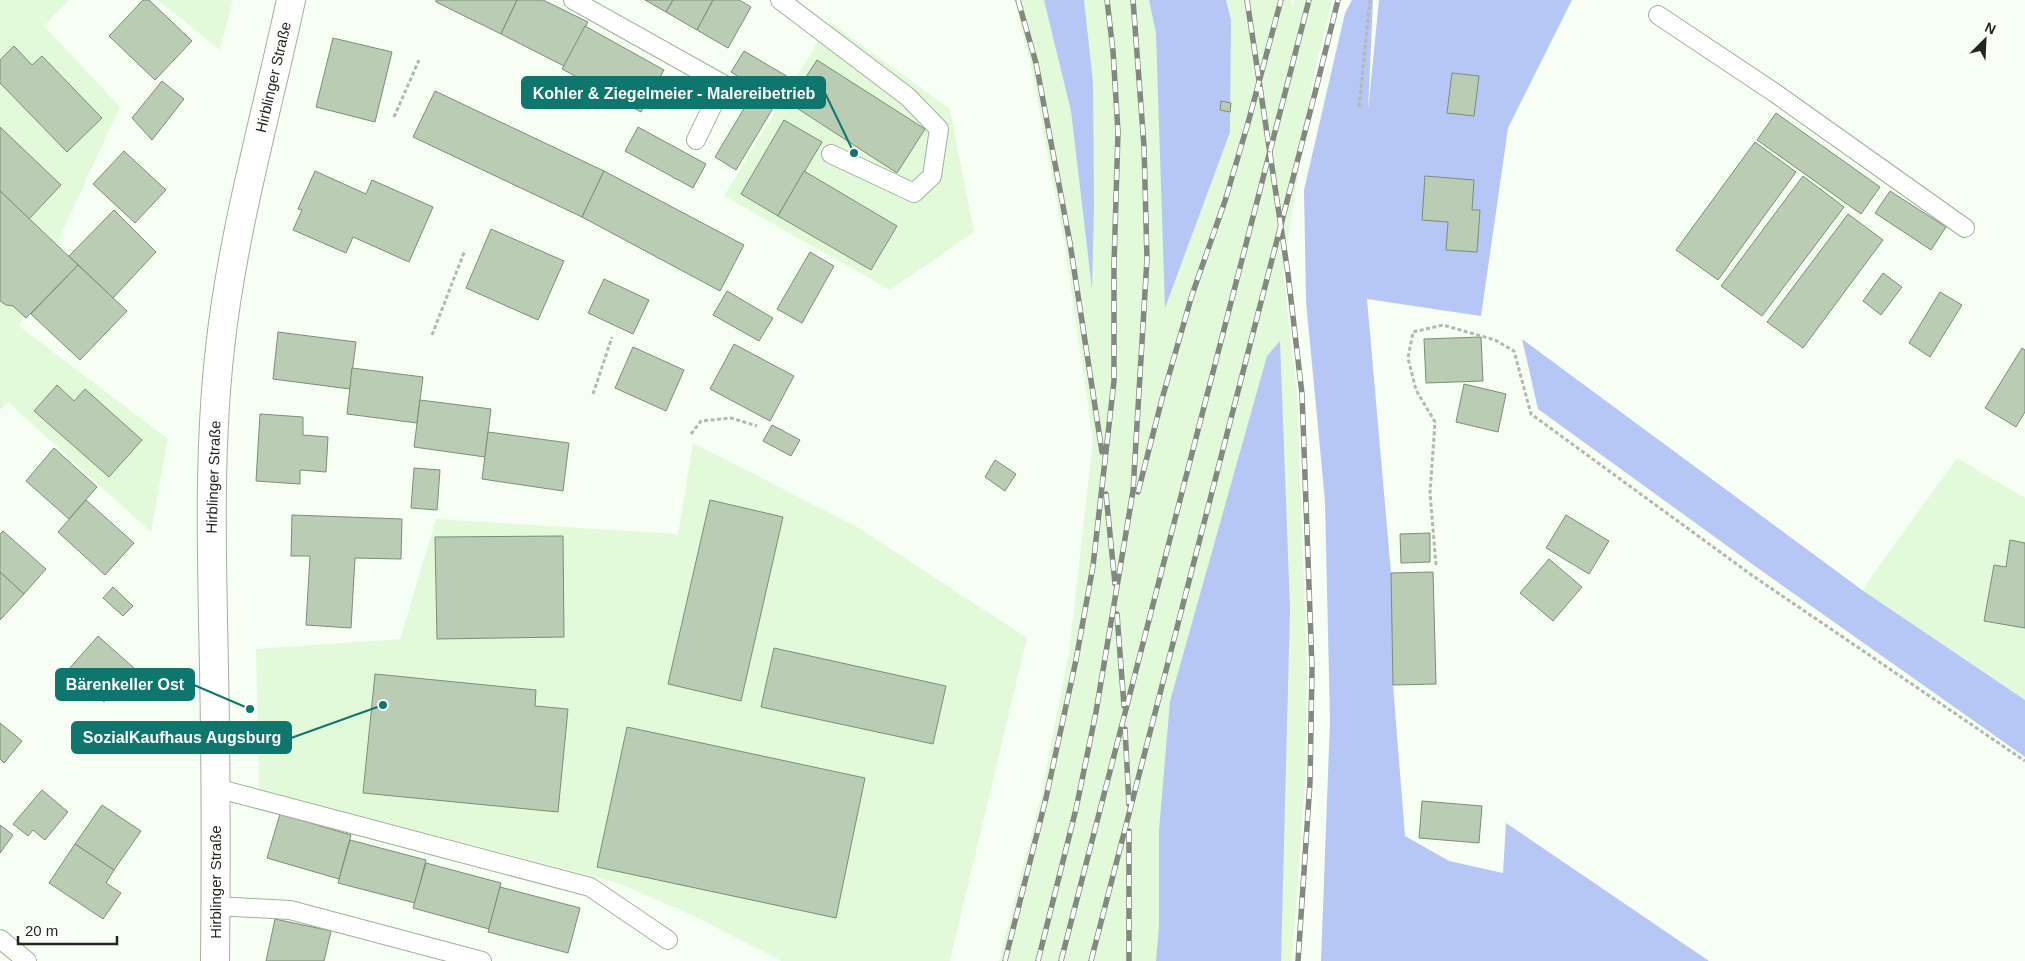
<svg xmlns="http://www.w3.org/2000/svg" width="2025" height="961" font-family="Helvetica,sans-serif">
<rect width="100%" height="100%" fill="#f7fef4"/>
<g fill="#e3fada">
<polygon points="0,0 69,0 44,26 120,107 19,326 168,439 151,532 8,402 0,410"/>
<polygon points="158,0 233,0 220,50"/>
<polygon points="1014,0 1292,0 1292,8 1294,0 1332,0 1312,83 1283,272 1297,391 1307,666 1305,780 1292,961 999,961 1041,796 1069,652 1093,439 1064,241 1030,61"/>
<polygon points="830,22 950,109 974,232 890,290 724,196"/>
<polygon points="693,443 857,527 1027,638 950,961 781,961 696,917 615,882 259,790 256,649 400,639 436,519 678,534"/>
<polygon points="1957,458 2025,498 2025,700 1862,590"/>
</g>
<g fill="#b6c6f5">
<polygon points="1044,0 1084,0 1093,82 1094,207 1092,289 1071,111"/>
<polygon points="1149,0 1226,0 1231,20 1230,132 1165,308 1156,33"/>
<polygon points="1352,0 1373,0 1368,111 1379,0 1572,0 1508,128 1481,316 1367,299 1391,573 1393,685 1405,836 1449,861 1503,873 1506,823 1709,961 1321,961 1330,721 1325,501 1306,301 1304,190 1345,13"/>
<polygon points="1522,339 1862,590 2025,700 2025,757 1759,569 1538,409"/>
<polygon points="1280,341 1290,608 1281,961 1156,961 1159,926 1159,830 1170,701 1267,356"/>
</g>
<g fill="#baccb3" stroke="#7c8d75">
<polygon points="143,0 149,0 192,41 155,80 109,36"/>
<polygon points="436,0 517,0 501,34 436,2"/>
<polygon points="517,0 543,0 588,22 564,66 501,34"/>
<polygon points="645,0 673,0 666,12"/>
<polygon points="673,0 713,0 697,30 666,12"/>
<polygon points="713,0 739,0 751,7 728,48 697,30"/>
<polygon points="585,26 664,70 641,112 562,69"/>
<polygon points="333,38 392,52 375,122 316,107"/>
<polygon points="14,46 32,65 42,56 102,118 67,152 0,83 0,60"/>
<polygon points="744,51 790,78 777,100 731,72"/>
<polygon points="817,60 925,129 897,173 789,103"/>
<polygon points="1452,73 1479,76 1474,116 1447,113"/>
<polygon points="162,81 184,99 152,140 132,118"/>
<polygon points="755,90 776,103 736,170 715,157"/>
<polygon points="435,91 604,171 582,217 413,137"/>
<polygon points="1221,101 1231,103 1230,112 1220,110"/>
<polygon points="1776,113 1880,187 1861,214 1757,140"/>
<polygon points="784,120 822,142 778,216 741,194"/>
<polygon points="0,127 61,185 29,219 0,191"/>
<polygon points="638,127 706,164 693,188 625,151"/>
<polygon points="1755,142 1796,172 1718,280 1676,250"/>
<polygon points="124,151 166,190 135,223 93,184"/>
<polygon points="315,171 366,194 372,180 433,207 409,262 353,237 346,253 293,230 302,210 298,209"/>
<polygon points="604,171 744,245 720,291 582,217"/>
<polygon points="804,171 897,226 871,270 778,216"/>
<polygon points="1425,176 1474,180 1472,210 1480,210 1477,252 1446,250 1448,222 1422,220"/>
<polygon points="1803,176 1844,207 1762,316 1721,286"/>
<polygon points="0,191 78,265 26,318 13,306 6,305 0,301"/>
<polygon points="1890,191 1946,227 1931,250 1875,213"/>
<polygon points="114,210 156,252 113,298 69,256"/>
<polygon points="1848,214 1883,240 1803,348 1767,322"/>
<polygon points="491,229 564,261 538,320 466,288"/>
<polygon points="810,252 834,266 802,323 777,309"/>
<polygon points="78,265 127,311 80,360 31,314"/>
<polygon points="1883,273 1902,287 1881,315 1863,301"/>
<polygon points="604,279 649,300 633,334 588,313"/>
<polygon points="727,291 773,318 759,341 713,315"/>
<polygon points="1940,292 1962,305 1930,357 1909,343"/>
<polygon points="278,332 356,342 350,389 273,379"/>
<polygon points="1481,337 1483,381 1426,383 1424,339"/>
<polygon points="734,344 794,376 770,421 710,389"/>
<polygon points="633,347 684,370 666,411 615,388"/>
<polygon points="2022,348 2025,350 2025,412 2016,427 1985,408"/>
<polygon points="352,368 423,377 417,423 347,414"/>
<polygon points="1464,384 1506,394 1498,432 1456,422"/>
<polygon points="57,385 74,401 85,389 142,440 109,477 34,411"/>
<polygon points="420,400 491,409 485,457 414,447"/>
<polygon points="260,414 303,417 303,435 328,437 326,472 300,470 300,484 256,481"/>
<polygon points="772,425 800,440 791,456 763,441"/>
<polygon points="488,432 569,443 563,491 482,479"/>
<polygon points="54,448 97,487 69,519 26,481"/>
<polygon points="995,460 1016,474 1005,491 985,477"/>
<polygon points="414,468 440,470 437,510 411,508"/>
<polygon points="86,500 134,543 105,575 58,532"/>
<polygon points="710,500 783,517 741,701 668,684"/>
<polygon points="292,515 402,519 401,559 355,558 351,628 306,625 310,556 291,556"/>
<polygon points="1566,515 1609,541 1589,574 1546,548"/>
<polygon points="3,531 46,569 24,594 0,572 0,534"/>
<polygon points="1430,533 1430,562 1401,563 1400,534"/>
<polygon points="563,536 564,637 437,639 435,537"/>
<polygon points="2010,540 2025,543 2025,628 1984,621 1994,565 2006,567"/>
<polygon points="1549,559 1582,587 1553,621 1520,593"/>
<polygon points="0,572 24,594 0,620"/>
<polygon points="1433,572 1436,684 1393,685 1391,573"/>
<polygon points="113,587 133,606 123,616 103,598"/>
<polygon points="98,636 134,668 104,702 68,670"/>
<polygon points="774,648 946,686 933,744 761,707"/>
<polygon points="375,674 536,690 535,706 568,709 558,812 363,793"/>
<polygon points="0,723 22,741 4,763 0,759"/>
<polygon points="627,727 865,778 836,918 597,867"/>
<polygon points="42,790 68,812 45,840 33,830 28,836 13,824"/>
<polygon points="1422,801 1482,806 1479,843 1419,838"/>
<polygon points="102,805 141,831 114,870 75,844"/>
<polygon points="280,814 351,835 339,879 267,858"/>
<polygon points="0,825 13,835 0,853"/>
<polygon points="350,840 426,860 415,903 338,883"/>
<polygon points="75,844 114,870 106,883 121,893 103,919 49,883"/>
<polygon points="426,863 501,883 489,929 413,908"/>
<polygon points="500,887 580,908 568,953 488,932"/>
<polygon points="275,919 331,931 324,961 266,961"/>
</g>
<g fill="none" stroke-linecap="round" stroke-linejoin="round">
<defs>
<g id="service">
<polyline points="573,0 723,84 696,140"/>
<polyline points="780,0 908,97 939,129 932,176 914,193 831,154"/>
<polyline points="1658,15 1775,93 1965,228"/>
<polyline points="216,788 590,887 668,940"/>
<polyline points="216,906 290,910 482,961"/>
<polyline points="0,939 27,961"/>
</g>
<path id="tertiary" d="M215,961C216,864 216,766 214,669C212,562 208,455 220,348C233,230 266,116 291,0"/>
</defs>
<use href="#service" stroke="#a0b199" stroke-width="20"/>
<use href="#tertiary" stroke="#a0b199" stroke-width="30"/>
<g stroke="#b2b9af" stroke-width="3" stroke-dasharray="4 2.5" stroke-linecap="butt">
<polyline points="1359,107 1370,0"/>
<polyline points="394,117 419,60"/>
<polyline points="432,335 465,250"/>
<polyline points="593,394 612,337"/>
<polyline points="691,434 701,421 731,418 757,426"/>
<polyline points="1436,565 1430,493 1435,422 1416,390 1408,358 1413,332 1443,325 1495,340 1514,351 1531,414 1753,576 2025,761"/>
</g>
<use href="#service" stroke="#fff" stroke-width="18"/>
<use href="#tertiary" stroke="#fff" stroke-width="28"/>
<defs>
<g id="rail">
<polyline points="1018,0 1036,63 1070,243 1102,452"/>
<polyline points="1247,0 1288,274 1302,394 1312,668 1310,782 1298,961"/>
<polyline points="1138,492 1162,399 1192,295 1225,201 1248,123 1281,0"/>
<polyline points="1106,494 1115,584"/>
<polyline points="1117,614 1124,706"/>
<polyline points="1125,729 1129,804"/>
<polyline points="1129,831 1129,961"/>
<polyline points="1005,961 1046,798 1076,660 1093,566 1114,381 1114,265 1118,132 1113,51 1107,0"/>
<polyline points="1038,961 1076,809 1096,712 1133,491 1147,259 1144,146 1133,0"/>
<polyline points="1061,961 1309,0"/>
<polyline points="1091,961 1317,85 1338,0"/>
</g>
</defs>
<use href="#rail" stroke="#82897f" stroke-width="5.5"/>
<use href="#rail" stroke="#fff" stroke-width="4" stroke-dasharray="11" stroke-linecap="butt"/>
</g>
<g text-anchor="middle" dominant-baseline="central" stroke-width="4.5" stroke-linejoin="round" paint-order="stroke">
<g font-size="15" fill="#20271d" stroke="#fff">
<text transform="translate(273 77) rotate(-77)">Hirblinger Straße</text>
<text transform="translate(213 477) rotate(-88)">Hirblinger Straße</text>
<text transform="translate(215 882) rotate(-90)">Hirblinger Straße</text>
</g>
</g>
<path fill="none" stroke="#0f766e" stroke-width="2" d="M854 153L825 93M250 709L194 685M383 705L291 738"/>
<g fill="#0f766e" stroke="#fff" stroke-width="2">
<circle cx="854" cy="153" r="5"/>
<circle cx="250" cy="709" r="5"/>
<circle cx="383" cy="705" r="5"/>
</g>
<g fill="#0f766e" stroke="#0f766e" stroke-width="2">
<rect x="522" y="77" width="303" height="31" rx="5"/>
<rect x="56" y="669" width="138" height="31" rx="5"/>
<rect x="72" y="722" width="219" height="31" rx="5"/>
</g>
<g font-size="16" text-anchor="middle" font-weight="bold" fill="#fff">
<text x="674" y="99">Kohler &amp; Ziegelmeier - Malereibetrieb</text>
<text x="125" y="690">Bärenkeller Ost</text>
<text x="182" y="743">SozialKaufhaus Augsburg</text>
</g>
<g transform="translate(1985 40) rotate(24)" stroke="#ffffff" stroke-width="4" paint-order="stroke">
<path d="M0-4L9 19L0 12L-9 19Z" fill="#20271d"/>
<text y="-8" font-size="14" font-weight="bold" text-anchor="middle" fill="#20271d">N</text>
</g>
<path d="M18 936v8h99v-8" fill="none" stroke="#20271d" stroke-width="2.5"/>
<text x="25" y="936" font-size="15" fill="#20271d" stroke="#ffffff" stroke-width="4" paint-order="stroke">20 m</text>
</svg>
